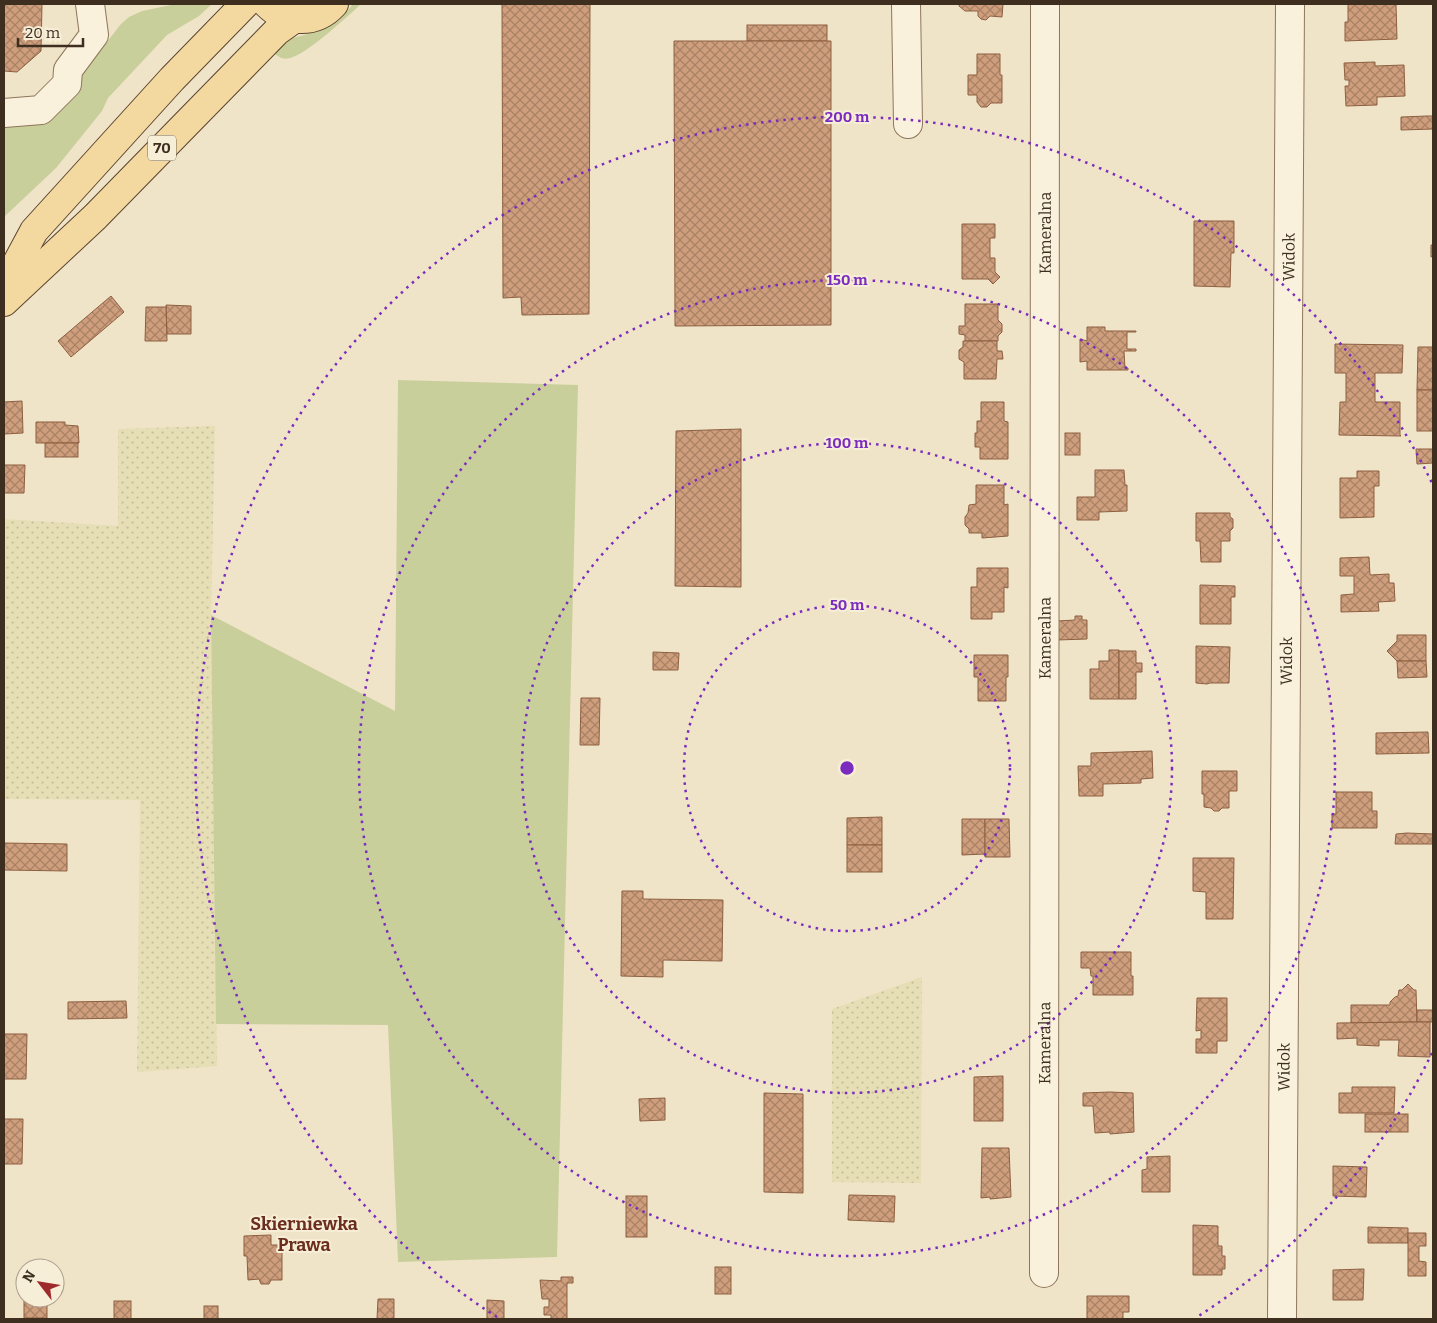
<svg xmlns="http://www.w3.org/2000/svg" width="1437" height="1323" font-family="Bitter,serif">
<defs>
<pattern id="farmland-dots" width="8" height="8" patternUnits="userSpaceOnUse" patternTransform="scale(1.25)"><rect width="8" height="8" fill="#e6deb5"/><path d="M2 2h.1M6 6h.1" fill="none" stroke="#c6bf9b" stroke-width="1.8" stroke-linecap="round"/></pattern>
<pattern id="building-cross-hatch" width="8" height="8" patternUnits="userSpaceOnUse" patternTransform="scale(1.25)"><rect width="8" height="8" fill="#cf9f7d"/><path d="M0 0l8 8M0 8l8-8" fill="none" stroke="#a98266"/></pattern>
</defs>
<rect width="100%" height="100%" fill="#f0e4c8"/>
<g fill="url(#farmland-dots)">
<polygon points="215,426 211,615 217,1066 137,1072 140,800 4,799 4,519 118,526 118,429"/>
<polygon points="922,977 921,1183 832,1182 832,1009"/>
</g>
<g fill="#c9cf9b">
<polygon points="176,4 212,4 199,16 167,35 108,98 102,111 56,168 4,217 4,125 27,126 37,122 77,88 82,74 121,24 129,17 142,11"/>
<path d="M353,4H361C348,16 306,55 290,58C283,60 278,57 273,52L293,38L315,32L340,20Z"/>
<polygon points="398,380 578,385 557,1257 398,1262 388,1025 216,1024 211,615 395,711"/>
</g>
<g fill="url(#building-cross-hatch)" stroke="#8d5f41">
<polygon points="4,4 42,4 41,51 17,72 4,71"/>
<polygon points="502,4 590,4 589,314 522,315 521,297 503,298"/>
<polygon points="959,4 1003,4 1002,17 990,16 986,20 981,19 978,16 978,11 965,11 959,6"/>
<polygon points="1348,4 1396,4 1397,39 1345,41 1345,22 1348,22"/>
<rect x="747" y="25" width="80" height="16"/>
<polygon points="674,41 831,41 831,325 675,326"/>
<polygon points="977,54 1000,54 1000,75 1002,75 1002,103 991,103 987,107 981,107 977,102 977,95 968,95 968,75 977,75"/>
<polygon points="1375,62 1375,66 1404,65 1405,96 1377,97 1377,105 1346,106 1345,86 1349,86 1349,80 1345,80 1344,63"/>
<polygon points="1427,116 1433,116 1433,129 1401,130 1401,117"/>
<polygon points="1194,221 1234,221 1234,253 1231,253 1230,287 1194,286"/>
<polygon points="962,224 995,224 995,238 990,238 990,258 995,258 995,272 1000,277 993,284 988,279 962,279"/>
<polygon points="1431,245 1433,245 1433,256 1431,257"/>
<polygon points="111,296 124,312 71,357 58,341"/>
<polygon points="965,304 998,304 998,320 1002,324 1002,332 998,336 998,341 965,341 965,335 959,334 959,326 965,326"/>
<polygon points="166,305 191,306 191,334 167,334"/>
<polygon points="146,307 166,307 167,341 145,341"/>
<polygon points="1087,327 1105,327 1105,331 1136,331 1136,332 1127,332 1127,349 1136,349 1136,351 1124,351 1125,369 1128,368 1128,370 1087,370 1087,361 1080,362 1080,339 1087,341"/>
<polygon points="963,341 997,341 997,351 1002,351 1003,359 997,359 996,379 964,379 964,362 959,359 959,350 963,347"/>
<polygon points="1335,344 1403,345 1402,373 1375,373 1375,402 1400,402 1400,435 1401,436 1339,435 1340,402 1346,402 1346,373 1335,373"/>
<polygon points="1418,347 1433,347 1433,390 1417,390"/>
<rect x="1417" y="390" width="16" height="41"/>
<polygon points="22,401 23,433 4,434 4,402"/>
<polygon points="981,402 1004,402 1004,421 1008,422 1008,459 980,459 980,447 975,447 975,433 977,433 977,421 981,421"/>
<polygon points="36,422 65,422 65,425 78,426 79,443 36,443"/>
<polygon points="741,429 741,587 675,586 676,431"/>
<rect x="1065" y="433" width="15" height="22"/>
<rect x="45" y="443" width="33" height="14"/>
<polygon points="1416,449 1433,449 1433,463 1417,464"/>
<polygon points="4,465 25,465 24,493 4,493"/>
<polygon points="1095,470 1124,470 1125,485 1127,485 1127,511 1099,512 1099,520 1077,520 1077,497 1095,497"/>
<polygon points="1357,471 1379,471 1379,486 1374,486 1374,517 1340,518 1340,478 1357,478"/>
<polygon points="976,485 1004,485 1004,505 1008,504 1008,536 982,538 982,533 969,533 969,529 965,525 965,517 968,513 969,505 976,504"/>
<polygon points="1196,513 1230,513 1230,517 1233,519 1233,528 1230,531 1230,541 1221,541 1221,562 1201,562 1200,541 1196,541"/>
<polygon points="1369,557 1370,575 1389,574 1389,583 1394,583 1395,601 1378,602 1379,611 1341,612 1341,595 1354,594 1354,576 1340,576 1340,558"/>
<polygon points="977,568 1008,568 1008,588 1004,587 1004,612 992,612 992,619 971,619 971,587 977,587"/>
<polygon points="1200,585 1235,586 1235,597 1231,597 1231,624 1200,624"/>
<polygon points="1075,616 1082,616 1082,620 1087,620 1087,639 1057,640 1057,621 1075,620"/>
<polygon points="1397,635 1426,635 1426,661 1397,661 1387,651 1397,641"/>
<polygon points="1196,646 1230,647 1229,683 1210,683 1207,684 1196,683"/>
<polygon points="1109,650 1119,650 1119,699 1090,699 1090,669 1099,669 1099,661 1109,661"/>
<polygon points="1119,651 1136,651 1136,663 1142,663 1142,672 1136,672 1136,699 1119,699"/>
<polygon points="653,652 679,653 678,670 653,670"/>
<polygon points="974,655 1008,655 1008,677 1006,677 1006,701 978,701 978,677 974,677"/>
<polygon points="1397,661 1426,661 1427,677 1398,678"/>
<polygon points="581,698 600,698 599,745 580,745"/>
<polygon points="1428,732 1429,753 1376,754 1376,733"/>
<polygon points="1152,751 1153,778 1141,779 1141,783 1103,784 1103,796 1079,796 1078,766 1091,766 1091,753"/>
<polygon points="1202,771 1237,771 1237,791 1229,791 1229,808 1222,808 1219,811 1214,811 1211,808 1204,807 1204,794 1202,794"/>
<polygon points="1336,792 1372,792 1372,811 1377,811 1377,828 1332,828 1332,814 1336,814"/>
<polygon points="882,817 882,845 847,845 847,818"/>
<polygon points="962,819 985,819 985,854 962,855"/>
<polygon points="985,819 1009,819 1010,857 985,857"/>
<polygon points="1407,833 1433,834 1433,844 1395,844 1396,834"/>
<polygon points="4,843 67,844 67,871 4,870"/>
<rect x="847" y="845" width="35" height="27"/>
<polygon points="1193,858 1234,858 1233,919 1206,919 1206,892 1193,891"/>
<polygon points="622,891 643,891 643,899 723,900 722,961 663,960 663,977 621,976"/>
<polygon points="1081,952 1131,952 1131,976 1133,976 1133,995 1093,995 1093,976 1091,976 1090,968 1081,968"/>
<polygon points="1408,984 1414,990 1416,990 1417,1022 1351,1023 1351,1005 1390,1005 1390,1002 1395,997 1398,996 1399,990 1402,990"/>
<polygon points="1197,998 1227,998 1227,1041 1217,1041 1217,1053 1196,1053 1196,1039 1201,1039 1201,1030 1196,1031"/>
<polygon points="126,1001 127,1018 68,1019 68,1002"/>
<rect x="1417" y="1010" width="16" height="12"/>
<polygon points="1417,1022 1430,1022 1430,1057 1398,1056 1399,1040 1379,1040 1379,1046 1357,1045 1357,1038 1337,1039 1337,1023"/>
<polygon points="4,1034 27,1034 26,1079 4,1079"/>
<polygon points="1003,1076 1003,1121 974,1121 974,1077"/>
<polygon points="1352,1087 1395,1087 1394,1113 1339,1113 1339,1093 1352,1093"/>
<polygon points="1110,1092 1133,1093 1134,1132 1110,1134 1110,1132 1095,1133 1093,1106 1083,1106 1083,1093"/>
<polygon points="764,1093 803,1094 803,1193 764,1192"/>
<polygon points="665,1098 665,1120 640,1121 639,1099"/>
<rect x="1365" y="1114" width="43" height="18"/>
<polygon points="4,1119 23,1119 22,1164 4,1164"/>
<polygon points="982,1148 1009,1148 1011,1197 990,1199 990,1197 981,1198"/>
<polygon points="1170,1156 1170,1192 1142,1192 1142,1170 1147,1169 1147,1157"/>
<polygon points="1333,1166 1367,1167 1366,1197 1333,1196"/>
<polygon points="849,1195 895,1196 894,1222 848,1220"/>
<rect x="626" y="1196" width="21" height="41"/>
<polygon points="1193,1225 1218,1226 1218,1246 1222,1246 1222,1256 1225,1256 1225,1269 1222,1269 1222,1275 1193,1275"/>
<polygon points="1368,1227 1408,1228 1408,1243 1368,1243"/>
<polygon points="1408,1233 1426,1233 1426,1246 1419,1246 1419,1261 1426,1262 1426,1276 1408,1276"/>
<polygon points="271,1235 271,1245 282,1245 282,1280 271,1280 269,1284 261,1284 259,1279 248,1280 247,1256 244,1256 244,1236"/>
<rect x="715" y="1267" width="16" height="27"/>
<polygon points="1364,1269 1363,1300 1333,1300 1333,1270"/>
<polygon points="561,1277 573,1277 573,1283 567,1283 567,1319 551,1319 551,1315 544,1315 544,1307 549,1307 549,1299 542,1299 540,1280 561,1281"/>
<polygon points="24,1292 25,1298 47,1298 47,1318 24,1318"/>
<polygon points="1087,1296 1129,1296 1129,1312 1123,1312 1123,1319 1087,1319"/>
<polygon points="378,1299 394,1299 394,1319 377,1319"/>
<polygon points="487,1300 504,1301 504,1319 487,1319"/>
<rect x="114" y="1301" width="17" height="18"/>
<rect x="204" y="1306" width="14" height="13"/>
</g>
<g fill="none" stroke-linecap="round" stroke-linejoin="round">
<defs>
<g id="minor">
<polyline points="906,4 908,124"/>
<polyline points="4,113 41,110 67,84 68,70 94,35 90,4"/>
<path id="s1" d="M1044,1273L1045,4"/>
<path id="s2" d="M1282,1319L1290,4"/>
</g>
<g id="major">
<path d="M267,4C286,23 315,25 334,4"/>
<polyline points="4,287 34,231 172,79 245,4"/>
<polyline points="4,302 95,217 277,31 294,19"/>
</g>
</defs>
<use href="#minor" stroke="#8d765c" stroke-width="30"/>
<use href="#major" stroke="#5b4430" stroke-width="30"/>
<use href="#minor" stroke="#faf1dc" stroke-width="28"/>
<use href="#major" stroke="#f3d9a0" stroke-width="28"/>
</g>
<g fill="none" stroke="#7b2cbf" stroke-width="2.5" stroke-dasharray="2.5 5">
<circle cx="847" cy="768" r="163"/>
<circle cx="847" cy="768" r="325"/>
<circle cx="847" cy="768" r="488"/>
<path d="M1432 1053A651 651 0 0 1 1197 1317M497 1317A651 651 0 1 1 1432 483"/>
</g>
<g text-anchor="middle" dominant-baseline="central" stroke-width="4" stroke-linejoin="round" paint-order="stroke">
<rect fill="#f7eed8" stroke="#756857" stroke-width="1" x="148" y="135.5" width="28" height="25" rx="4"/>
<g font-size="15" font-weight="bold" fill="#3d2e20">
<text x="162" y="148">70</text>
</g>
<g font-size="16" fill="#3d2e20" stroke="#f7eed8">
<text stroke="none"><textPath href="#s1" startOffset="1040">Kameralna</textPath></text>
<text stroke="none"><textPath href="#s2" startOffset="1062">Widok</textPath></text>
<text stroke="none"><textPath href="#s1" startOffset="635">Kameralna</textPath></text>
<text stroke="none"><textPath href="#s2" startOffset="658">Widok</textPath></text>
<text stroke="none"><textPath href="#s1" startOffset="230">Kameralna</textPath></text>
<text stroke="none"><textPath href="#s2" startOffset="252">Widok</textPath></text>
</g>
<g font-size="18" font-weight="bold" fill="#6b2e1e" stroke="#f7eed8">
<text x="304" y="1224">Skierniewka<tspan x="304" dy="21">Prawa</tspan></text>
</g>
</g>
<circle cx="847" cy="768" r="8" fill="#7b2cbf" stroke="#f7eed8" stroke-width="2.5"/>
<g font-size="15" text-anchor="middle" font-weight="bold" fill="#7b2cbf" stroke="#f7eed8" stroke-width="4" stroke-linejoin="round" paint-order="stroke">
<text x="847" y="122">200 m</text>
<text x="847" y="285">150 m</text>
<text x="847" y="448">100 m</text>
<text x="847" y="610">50 m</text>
</g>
<rect width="1437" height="1323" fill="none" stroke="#3d2e20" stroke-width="10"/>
<g transform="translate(40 1283) rotate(301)"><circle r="24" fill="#f7eed8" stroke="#ada18e"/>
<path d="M0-4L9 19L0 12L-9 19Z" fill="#9e2a2b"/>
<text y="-8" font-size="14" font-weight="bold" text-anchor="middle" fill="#3d2e20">N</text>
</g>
<path d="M18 38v8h65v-8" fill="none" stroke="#3d2e20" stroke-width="2.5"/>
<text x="25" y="38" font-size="15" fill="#3d2e20" stroke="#f7eed8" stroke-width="4" paint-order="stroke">20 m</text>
</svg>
